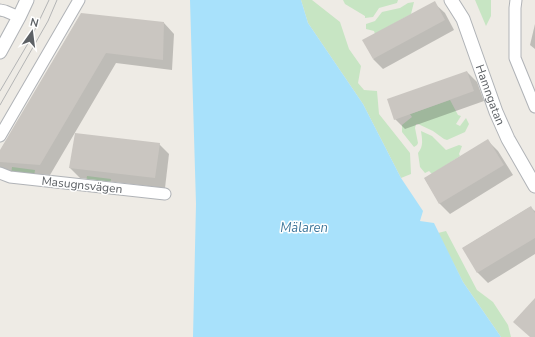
<svg xmlns="http://www.w3.org/2000/svg" width="535" height="337" font-family="'Nunito Sans',sans-serif">
<rect width="100%" height="100%" fill="#eeebe5"/>
<g fill="#c7e5c3">
<polygon points="301,0 312,0 340,22 349,49 361,66 358,83 364,90 377,91 379,114 410,153 411,174 401,178 363,104 308,23"/>
<polygon points="343,0 398,0 397,3 379,8 373,17 365,18 365,16 345,4"/>
<polygon points="475,0 491,0 491,16 486,26"/>
<polygon points="414,2 411,14 375,34 374,31 366,29 366,24 375,21 382,12 400,8 408,3"/>
<polygon points="450,100 458,115 461,116 456,124 460,126 466,118 469,124 465,132 447,140 444,139 433,131 418,124 416,124 415,128 418,143 417,145 414,147 402,132 402,125 412,117 410,114"/>
<path d="M421,131L432,136L446,150L459,145L462,146L459,154L460,156L432,174L429,171L425,173L420,167L418,153C424,146 422,139 421,131Z"/>
<polygon points="12,167 35,170 34,177 11,175"/>
<polygon points="87,176 111,179 110,186 86,183"/>
<polygon points="446,231 477,290 493,302 508,325 511,337 501,337 463,282 438,233"/>
</g>
<polygon fill="#a8e1fb" points="190,0 301,0 308,23 363,104 401,178 423,211 420,221 434,223 463,282 501,337 193,337 196,204"/>
<g fill="#0003">
<polygon points="434,3 445,13 454,30 383,69 373,59"/>
<polygon points="82,14 164,23 174,34 172,70 116,63 50,175 4,171 0,167 0,152"/>
<polygon points="535,24 535,49 530,45"/>
<polygon points="467,72 477,82 484,101 405,129 395,119"/>
<polygon points="488,141 498,151 513,175 450,214 440,204 425,179"/>
<polygon points="159,144 169,154 165,188 80,178 70,168"/>
<polygon points="530,207 535,211 535,254 488,283 478,273 463,248"/>
</g>
<g fill="#cac6c1">
<polygon points="435,1 445,20 373,59 362,40"/>
<polygon points="81,13 164,22 163,60 106,53 40,165 0,162 0,150"/>
<polygon points="467,71 474,91 394,120 387,99"/>
<polygon points="75,133 160,143 155,178 69,168"/>
<polygon points="488,139 504,165 439,204 424,178"/>
<polygon points="531,206 535,213 535,238 477,273 462,248"/>
<polygon points="535,298 535,337 530,337 513,322"/>
</g>
<g fill="none" stroke-linecap="round" stroke-linejoin="round">
<defs>
<g id="minor">
<polyline points="516,0 515,8 515,58 535,107"/>
<polyline points="0,10 5,11 19,17"/>
<polyline points="0,136 79,0"/>
<polyline points="0,173 10,177 165,194"/>
</g>
<g id="tertiary">
<path id="s1" d="M451,0L463,19L496,112L508,139L535,186"/>
<polyline points="0,52 19,17 27,0"/>
</g>
</defs>
<use href="#minor" stroke="#b0b3b7" stroke-width="13"/>
<use href="#tertiary" stroke="#b0b3b7" stroke-width="15"/>
<use href="#minor" stroke="#fff" stroke-width="11"/>
<use href="#tertiary" stroke="#fff" stroke-width="13"/>
<g stroke="#b3b4b5" stroke-width="1">
<polyline points="0,91 30,40 49,0"/>
<polyline points="0,105 48,21 57,0"/>
</g>
</g>
<g text-anchor="middle" dominant-baseline="central" stroke-width="3" stroke-linejoin="round" paint-order="stroke">
<g font-size="12" fill="#5d6165" stroke="#fff">
<text stroke="none"><textPath href="#s1" startOffset="103">Hamngatan</textPath></text>
<text transform="translate(82 185) rotate(6)">Masugnsvägen</text>
</g>
<g font-size="13" font-style="italic" fill="#3f779b" stroke="#fff">
<text x="304" y="228">Mälaren</text>
</g>
</g>
<g transform="translate(32 32) rotate(14)" stroke="#ffffff" stroke-width="3" paint-order="stroke">
<path d="M0-3L7 15L0 10L-7 15Z" fill="#5d6165"/>
<text y="-6" font-size="11" font-weight="bold" text-anchor="middle" fill="#5d6165">N</text>
</g>
</svg>
